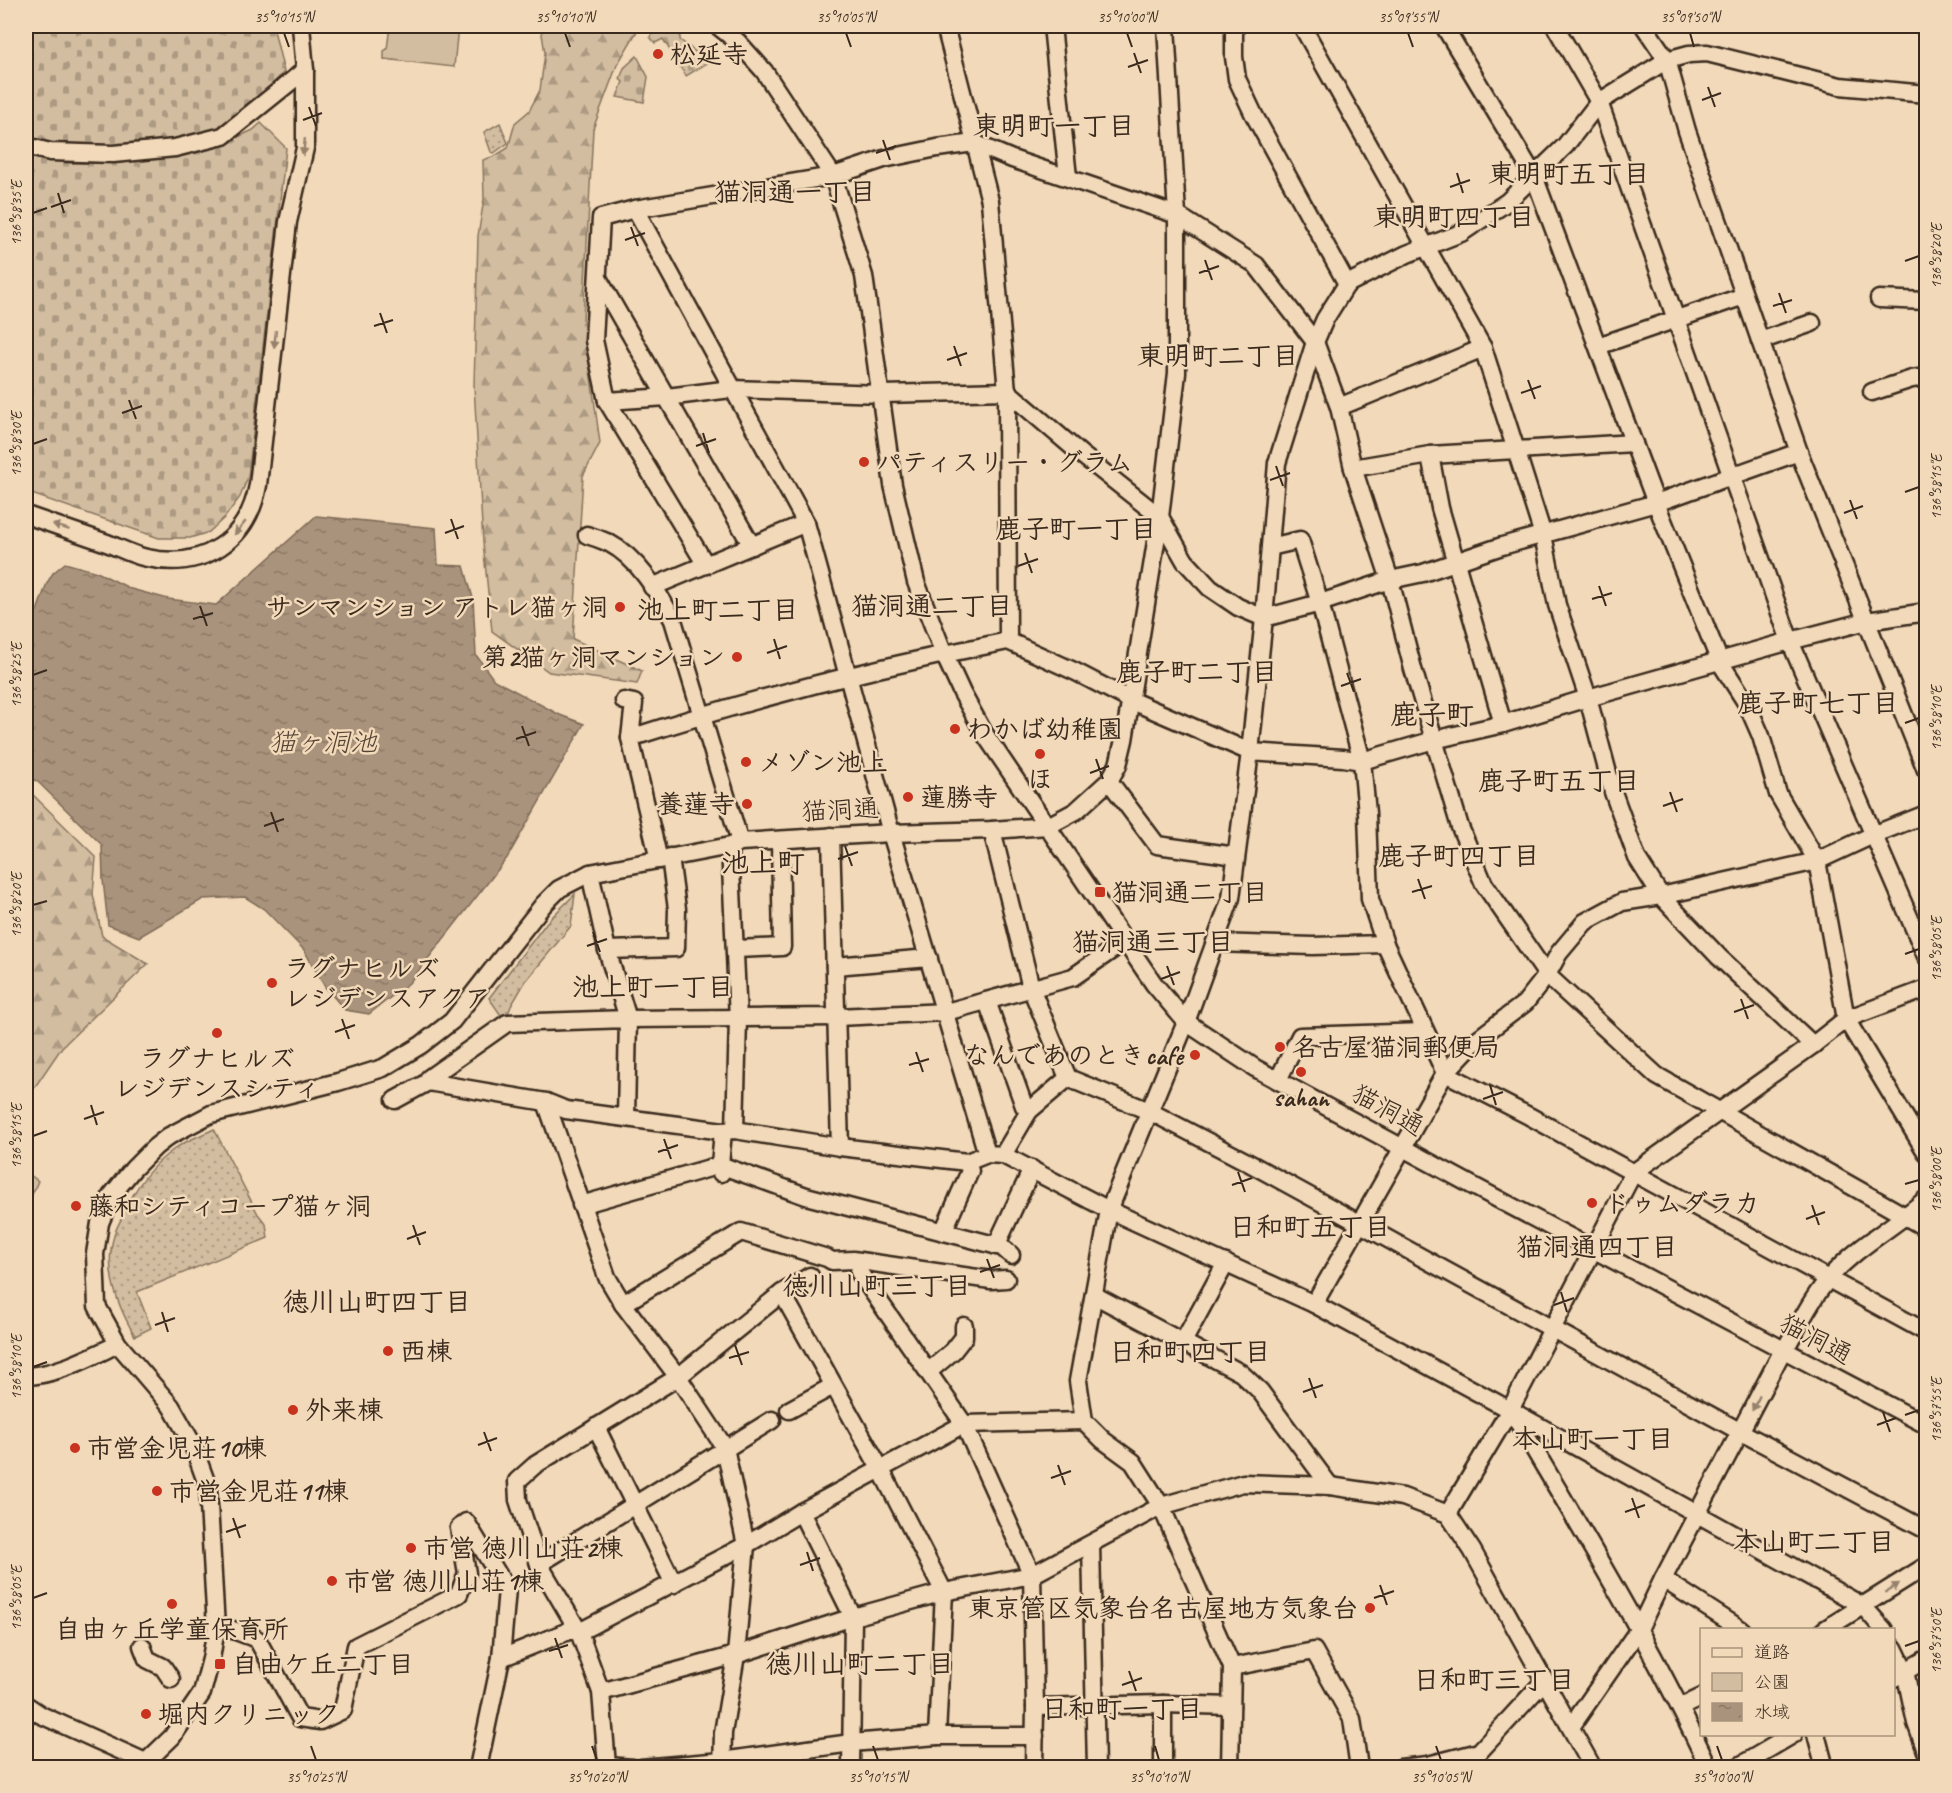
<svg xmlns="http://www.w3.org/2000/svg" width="1952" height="1793" font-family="Caveat,'Klee One',sans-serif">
<defs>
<pattern id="green-dots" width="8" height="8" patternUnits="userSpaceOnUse" patternTransform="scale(1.5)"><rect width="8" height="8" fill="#d3bda0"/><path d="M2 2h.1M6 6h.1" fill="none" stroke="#ac9a82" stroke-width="1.8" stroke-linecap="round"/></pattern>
<pattern id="forest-firs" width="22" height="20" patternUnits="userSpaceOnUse" patternTransform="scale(1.5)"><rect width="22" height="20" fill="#d3bda0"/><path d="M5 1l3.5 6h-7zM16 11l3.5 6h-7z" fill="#ac9a82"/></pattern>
<pattern id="cemetery-stones" width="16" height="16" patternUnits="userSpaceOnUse" patternTransform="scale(1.5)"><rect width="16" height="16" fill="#d3bda0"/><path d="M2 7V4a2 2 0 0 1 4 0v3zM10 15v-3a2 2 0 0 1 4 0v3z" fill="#ac9a82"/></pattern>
<pattern id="water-ripples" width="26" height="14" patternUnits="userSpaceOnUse" patternTransform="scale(1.5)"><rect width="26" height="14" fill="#a9937c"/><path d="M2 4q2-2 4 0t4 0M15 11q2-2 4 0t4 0" fill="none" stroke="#8b7865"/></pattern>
</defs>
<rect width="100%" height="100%" fill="#f1d9b9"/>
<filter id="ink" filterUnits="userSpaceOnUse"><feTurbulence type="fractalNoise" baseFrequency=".0167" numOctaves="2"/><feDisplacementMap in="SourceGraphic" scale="12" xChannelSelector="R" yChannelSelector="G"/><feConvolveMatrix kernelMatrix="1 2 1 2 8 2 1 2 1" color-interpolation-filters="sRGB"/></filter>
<g filter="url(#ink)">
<g fill="url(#green-dots)" stroke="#87745f" stroke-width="1.5">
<polygon points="500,123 508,143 494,153 491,152 484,132"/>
<polygon points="575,894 571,926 525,982 511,1006 505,1021 489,998 547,922"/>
<path d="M214,1129L258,1214L266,1224L268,1238L137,1292L151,1328L135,1336C118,1307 103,1271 114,1236C116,1227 122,1219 125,1211C136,1186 151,1166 173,1150C184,1141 200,1136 214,1129Z"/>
</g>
<g fill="url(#forest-firs)" stroke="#87745f" stroke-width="1.5">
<polygon points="545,26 640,26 617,65 593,129 583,319 600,443 583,476 573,639 642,671 637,684 549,672 492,631 483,543 474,386 478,236 484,199 483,160 495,156 508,148 515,123 529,111 540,90 545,53 541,28"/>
<polygon points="26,788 96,857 93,894 102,936 148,964 62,1047 26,1100"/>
<polygon points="26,1172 38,1181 26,1208"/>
</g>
<g fill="url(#cemetery-stones)" stroke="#87745f" stroke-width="1.5">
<path d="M26,26H273L284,72C265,91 246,114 222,128C211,134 195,136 182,139C131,148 76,152 26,138Z"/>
<polygon points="656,26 671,26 680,32 680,40 709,62 686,76 663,39 655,43 650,37"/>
<polygon points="637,56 648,77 644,102 617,97 623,82 620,79 624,68"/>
<polygon points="261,123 286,148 248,477 240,497 225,517 209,532 190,538 159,538 26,492 26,152 65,163 120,163 176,155 219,146 253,130"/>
</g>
<polygon fill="#d3bda0" stroke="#87745f" stroke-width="1.5" points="390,26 458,26 454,67 384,59 384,51 387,49"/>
<polygon fill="url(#water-ripples)" stroke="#7d6956" stroke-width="1.5" points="316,516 436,528 438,565 464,566 473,598 476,655 494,680 560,715 584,724 507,858 409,983 369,1014 345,1010 325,987 304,950 264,909 245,897 203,899 139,937 108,925 103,880 102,845 38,782 26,775 26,619 37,611 47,583 53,573 65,563 97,572 131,589 168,599 216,605"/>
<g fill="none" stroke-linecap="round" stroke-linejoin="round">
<defs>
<g id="minor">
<polyline points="718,26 738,42 764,71 833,176 864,276 893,485 916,582 944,654 962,693 984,733 1154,984 1186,1022 1255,1068 1477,1188 1926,1425"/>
<polyline points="945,26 990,201 1007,391 1008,641 1076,672 1130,700 1250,752 1264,618 1277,463 1315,342 1325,319 1347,284"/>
<polyline points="1052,26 1068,177"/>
<polyline points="1234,26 1234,57 1237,79 1254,115 1347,284 1407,254 1461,233 1507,202 1565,146 1599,102 1667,60 1687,131 1800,455 1926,770"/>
<polyline points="1302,26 1483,348 1516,450 1634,443"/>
<polyline points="1444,26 1534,176 1656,503 1720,662 1747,704 1761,736 1778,794 1817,861 1846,1019 1926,1152"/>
<polyline points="1555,26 1599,102 1790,641 1926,956"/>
<polyline points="1644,26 1667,60 1689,54 1707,53 1840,86 1926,94"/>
<polyline points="1924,26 1926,30"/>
<polyline points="26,146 50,152 113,154 175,148 223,136 305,70"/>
<polyline points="635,209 601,218 594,340 607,401 706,565"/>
<polyline points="598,278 752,546"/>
<polyline points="1879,299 1926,301"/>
<polyline points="1760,341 1812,323"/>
<polyline points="1598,346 1744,296"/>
<polyline points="1872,392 1912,379 1926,377"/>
<polyline points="607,401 667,397 731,389 882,394 1007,391 1082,455 1160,517 1185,561 1210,588 1238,607 1264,618 1320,603 1390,580 1353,468"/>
<polyline points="1339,407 1483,348"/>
<polyline points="1799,452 1656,503 1502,546 1423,573 1390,580 1413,669 1460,827 1484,884 1547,975 1657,1076 1926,1228"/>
<polyline points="1430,455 1440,508 1503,724"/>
<path d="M26,515C52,524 78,533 104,542C118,547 132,555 147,558C203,570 248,541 258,485L288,222L305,148V70L301,26"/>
<path d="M587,535C594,537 602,540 609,543C638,558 658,592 673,620L740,842"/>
<polyline points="1270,547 1300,540 1320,603 1362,761 1367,813 1370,899 1385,944 1445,1073 1529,1116 1926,1332"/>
<polyline points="652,587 806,523"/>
<polyline points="624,701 634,703 630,738 659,860"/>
<path d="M630,738C754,698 880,666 1008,641"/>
<polyline points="1109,781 1157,845 1236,856"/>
<polyline points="1926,814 1873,835 1817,861 1661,896 1622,902 1585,922 1559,953 1547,975 1525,1003 1475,1041 1445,1073 1314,1304 1510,1410 1633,1173 1813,1045 1846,1019 1926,989"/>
<polyline points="992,830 1031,988 1068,1078 1149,1111 1249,1163 1741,1432 1926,1530"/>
<polyline points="831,836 840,1147"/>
<polyline points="730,846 738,1019 735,1130"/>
<polyline points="670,857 677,909 676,948 607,950 628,1019 837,1017 946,1012 1073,977 1125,941"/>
<polyline points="590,873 607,950"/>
<polyline points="1215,943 1313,946 1385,944"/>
<polyline points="736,949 782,947 780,840"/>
<polyline points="835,966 929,958"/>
<polyline points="987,1001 1024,1106 1029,1111"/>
<polyline points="1278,1080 1300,1036 1425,1032"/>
<polyline points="428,1082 546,1102 566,1110 723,1131 735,1130 840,1147 967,1162 987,1154"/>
<polyline points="395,1100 428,1082 429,1078 507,1023 628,1019 626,1117"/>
<polyline points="546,1102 607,1277 623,1304 678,1377 535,1465 517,1481 518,1500 539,1564 579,1632 601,1692 607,1766 633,1768"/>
<polyline points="1003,1155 1029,1111 1068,1078"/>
<polyline points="721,1173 720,1165 723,1131"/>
<polyline points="581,1205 720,1165 806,1196 1002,1247 1011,1255"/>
<polyline points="943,1232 970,1171 967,1162"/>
<polyline points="996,1246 1032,1169"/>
<polyline points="782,1293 810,1276"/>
<polyline points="1094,1295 1241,1373 1260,1391 1330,1486"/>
<polyline points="623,1304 741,1232 827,1258 832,1261 853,1260 991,1280 1006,1279"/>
<polyline points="1314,1304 1109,1210 1003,1155 987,1154 891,833 806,523 635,209 833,176 884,159 937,148 974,143 1012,159 1177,215 1256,265 1315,342 1339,407 1353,468 1430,455 1516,450 1543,535 1557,605 1588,698 1613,792 1637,858 1661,896 1719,957 1813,1045"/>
<polyline points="1183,1342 1226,1263"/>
<path d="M1784,1351C1798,1327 1811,1299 1830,1277C1857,1246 1896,1226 1926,1199"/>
<polyline points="928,1372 953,1351 964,1337 964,1326"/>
<path d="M26,1376C57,1375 90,1357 118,1344"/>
<polyline points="789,1410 833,1386"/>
<polyline points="1510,1410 1863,1606 1884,1630"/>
<path d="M1511,1410C1580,1528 1652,1644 1709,1768"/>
<polyline points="596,1427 674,1584"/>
<polyline points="801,1512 853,1617 851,1768"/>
<polyline points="1448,1514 1510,1410"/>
<polyline points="1091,1545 1096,1768"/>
<polyline points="539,1564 772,1420"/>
<polyline points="1663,1579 1742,1630"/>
<polyline points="216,1628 233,1630 257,1639 300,1718 320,1721 343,1710 356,1646 459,1594 467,1573 459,1528 466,1522 507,1589 501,1658 478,1768"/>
<polyline points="1824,1630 1926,1566"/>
<polyline points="579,1632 746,1545 801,1512 964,1424 859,1272"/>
<polyline points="142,1646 147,1659 163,1667 171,1679"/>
<polyline points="1894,1648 1905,1671 1916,1723 1926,1751"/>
<polyline points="501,1658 576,1628"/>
<polyline points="1232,1667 1314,1651 1352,1719 1359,1768"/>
<polyline points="1894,1678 1926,1659"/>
<polyline points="601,1692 736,1655 853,1617 944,1592 1032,1575 1161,1506 1243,1483 1330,1486 1403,1497 1448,1514 1472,1550 1593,1768"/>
<polyline points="26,1705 41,1715 159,1768"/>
<polyline points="1035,1707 1163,1704 1231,1706"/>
<polyline points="1681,1707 1702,1697"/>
<polyline points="1571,1727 1639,1629 1663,1579 1783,1350"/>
<polyline points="1816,1734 1825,1768"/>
<polyline points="135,1768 146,1762 172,1737 202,1693 211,1659 216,1628 208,1487 192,1443 171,1406 118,1344 97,1306 95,1254 100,1223 111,1196 133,1169 155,1147 169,1136 211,1114 338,1082 383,1068 421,1045 452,1021 543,905 559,889 590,873 730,846 740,842 891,833 992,830 1048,826 1076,811 1109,781 1118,765 1124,740 1160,517 1177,373 1177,215 1166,26"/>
<polyline points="641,1768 722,1761 851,1743 937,1736 1035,1736"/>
<polyline points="722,1768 723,1733 736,1655 746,1545 725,1448 678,1377 782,1293 881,1470 944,1592 937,1736"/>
<polyline points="1034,1768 1035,1707 1032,1575 964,1424 1084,1421"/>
<polyline points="1163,1768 1163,1704"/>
<polyline points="1230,1768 1232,1667 1161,1506 1133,1462 1103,1440 1084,1421 1078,1381 1109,1210 1186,1022 1231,898 1250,752 1343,758 1362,761 1434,740 1503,724 1588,698 1790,641 1867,621 1926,612"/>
<polyline points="1400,1768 1428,1765 1479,1752 1545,1680"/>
<polyline points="1736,1768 1794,1734"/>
</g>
</defs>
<use href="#minor" stroke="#3b2a1e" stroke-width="21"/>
<use href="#minor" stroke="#f1d9b9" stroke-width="16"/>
</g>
<defs><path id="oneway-solid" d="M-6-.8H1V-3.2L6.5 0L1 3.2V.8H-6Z" transform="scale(1.5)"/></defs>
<g fill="#96826c">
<use href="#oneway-solid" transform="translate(304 147) rotate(96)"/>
<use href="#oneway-solid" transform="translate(275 339) rotate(96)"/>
<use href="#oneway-solid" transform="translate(61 527) rotate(-162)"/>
<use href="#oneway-solid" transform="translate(240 528) rotate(130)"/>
<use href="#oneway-solid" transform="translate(1756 1403) rotate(117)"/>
<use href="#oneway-solid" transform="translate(1892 1588) rotate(-32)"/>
</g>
</g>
<path fill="none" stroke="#3b2a1e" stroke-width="2" d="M284,33L289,47M565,33L570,47M846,33L851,47M1127,33L1132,47M1408,33L1413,47M1690,33L1694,47M1134,53L1141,73M1128,67L1148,60M1708,87L1715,107M1702,100L1721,93M309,107L316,126M303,120L322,113M883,140L890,160M876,153L896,146M1457,173L1463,193M1450,187L1470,180M58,193L64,213M51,207L71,200M33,213L47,208M631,227L638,246M625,240L645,233M1205,260L1212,280M1905,261L1919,256M1199,273L1219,266M1779,293L1786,313M1773,306L1792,300M380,313L387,333M374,326L393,320M954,346L961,366M947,360L967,353M1528,380L1535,399M1521,393L1541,386M129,400L136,419M122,413L142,406M703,433L709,453M33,444L47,439M696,446L716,439M1276,466L1283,486M1270,480L1290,473M1905,492L1919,487M1850,500L1857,519M1844,513L1863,506M451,519L458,539M445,533L464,526M1025,553L1032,573M1018,566L1038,559M1599,586L1606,606M1592,599L1612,593M200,606L207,626M193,619L213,613M774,639L780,659M767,653L787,646M1347,673L1354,692M33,675L47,670M1341,686L1361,679M1905,723L1919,718M522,726L529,746M516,739L536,732M1096,759L1103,779M1090,773L1109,766M1670,792L1677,812M1663,806L1683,799M271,812L278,832M264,826L284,819M845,846L852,866M838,859L858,852M1418,879L1425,899M1412,892L1432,886M33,905L47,901M593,932L600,952M587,946L607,939M1905,954L1919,949M1167,966L1174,985M1161,979L1180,972M1741,999L1748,1019M1734,1012L1754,1005M342,1019L349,1039M335,1032L355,1025M916,1052L923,1072M909,1065L929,1059M1490,1085L1496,1105M1483,1099L1503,1092M91,1105L97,1125M84,1119L104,1112M33,1136L47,1131M664,1139L671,1159M658,1152L678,1145M1238,1172L1245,1192M1905,1184L1919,1180M1232,1185L1252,1178M1812,1205L1819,1225M1806,1219L1825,1212M413,1225L420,1245M407,1239L426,1232M987,1259L994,1278M980,1272L1000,1265M1561,1292L1567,1312M1554,1305L1574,1298M162,1312L168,1332M155,1325L175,1318M735,1345L742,1365M729,1358L749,1352M33,1367L47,1362M1309,1378L1316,1398M1303,1392L1323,1385M1883,1412L1890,1432M1905,1415L1919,1410M1877,1425L1896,1418M484,1432L491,1451M478,1445L497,1438M1058,1465L1065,1485M1051,1478L1071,1471M1632,1498L1639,1518M1625,1512L1645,1505M233,1518L240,1538M226,1532L246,1525M807,1552L813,1571M800,1565L820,1558M1380,1585L1387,1605M33,1598L47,1593M1374,1598L1394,1591M555,1638L562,1658M1905,1646L1919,1641M549,1651L568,1645M1129,1671L1136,1691M1122,1685L1142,1678M311,1746L316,1760M592,1746L597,1760M873,1746L878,1760M1155,1746L1159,1760M1436,1746L1441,1760M1717,1746L1722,1760"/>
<g fill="#c8321e" stroke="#f1d9b9" stroke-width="2">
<circle cx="658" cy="54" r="6"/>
<circle cx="864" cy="462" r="6"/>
<circle cx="620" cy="607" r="6"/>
<circle cx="737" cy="657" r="6"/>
<circle cx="955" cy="729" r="6"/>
<circle cx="1040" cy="754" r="6"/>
<circle cx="746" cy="762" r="6"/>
<circle cx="908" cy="797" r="6"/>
<circle cx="747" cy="804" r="6"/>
<rect x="1094" y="886" width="12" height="12" rx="3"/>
<circle cx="272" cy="983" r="6"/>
<circle cx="217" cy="1033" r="6"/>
<circle cx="1280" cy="1047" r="6"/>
<circle cx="1195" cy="1055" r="6"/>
<circle cx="1301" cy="1072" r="6"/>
<circle cx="1592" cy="1203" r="6"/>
<circle cx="76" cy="1206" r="6"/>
<circle cx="388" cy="1351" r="6"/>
<circle cx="293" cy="1410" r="6"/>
<circle cx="75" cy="1448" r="6"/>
<circle cx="157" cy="1491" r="6"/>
<circle cx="411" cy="1548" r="6"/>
<circle cx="332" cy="1581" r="6"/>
<circle cx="172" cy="1604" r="6"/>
<circle cx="1370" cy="1608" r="6"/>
<rect x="214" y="1658" width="12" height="12" rx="3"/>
<circle cx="146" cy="1714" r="6"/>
</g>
<g text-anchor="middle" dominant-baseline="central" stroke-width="5" stroke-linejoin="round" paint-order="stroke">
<g font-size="26" font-weight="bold" fill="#3b2a1e" stroke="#f1d9b9" text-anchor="start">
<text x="670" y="54">松延寺</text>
<text x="876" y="462">パティスリー・グラム</text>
<text x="608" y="607" text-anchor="end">サンマンション アトレ猫ヶ洞</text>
<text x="725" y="657" text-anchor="end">第2猫ヶ洞マンション</text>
<text x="967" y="729">わかば幼稚園</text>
<text x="758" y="762">メゾン池上</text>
<text x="1040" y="779" text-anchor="middle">ほ</text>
<text x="920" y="797">蓮勝寺</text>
<text x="735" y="804" text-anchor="end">養蓮寺</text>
<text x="1112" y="892">猫洞通二丁目</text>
<text x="284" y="968">ラグナヒルズ<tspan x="284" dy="30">レジデンスアクア</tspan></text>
<text x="1292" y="1047">名古屋猫洞郵便局</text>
<text x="1183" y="1055" text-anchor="end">なんであのときcafe</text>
<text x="217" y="1058" text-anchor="middle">ラグナヒルズ<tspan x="217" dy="30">レジデンスシティ</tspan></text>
<text x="1301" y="1097" text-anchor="middle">sahan</text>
<text x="1604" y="1203">ドゥムダラカ</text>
<text x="88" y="1206">藤和シティコープ猫ヶ洞</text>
<text x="400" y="1351">西棟</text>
<text x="305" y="1410">外来棟</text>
<text x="87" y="1448">市営金児荘10棟</text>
<text x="169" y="1491">市営金児荘11棟</text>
<text x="423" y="1548">市営 徳川山荘2棟</text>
<text x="344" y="1581">市営 徳川山荘1棟</text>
<text x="1358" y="1608" text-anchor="end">東京管区気象台名古屋地方気象台</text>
<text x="172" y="1629" text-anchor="middle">自由ヶ丘学童保育所</text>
<text x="232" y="1664">自由ケ丘二丁目</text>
<text x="158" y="1714">堀内クリニック</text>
</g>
<g font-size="26" fill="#3b2a1e" stroke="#f1d9b9">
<text transform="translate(840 810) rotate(-3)">猫洞通</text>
<text transform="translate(1388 1110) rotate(29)">猫洞通</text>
<text transform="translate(1816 1339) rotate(28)">猫洞通</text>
</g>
<g font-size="27" font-weight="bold" fill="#3b2a1e" stroke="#f1d9b9">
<text x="1054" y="126">東明町一丁目</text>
<text x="1569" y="174">東明町五丁目</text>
<text x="795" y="192">猫洞通一丁目</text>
<text x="1454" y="217">東明町四丁目</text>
<text x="1218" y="356">東明町二丁目</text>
<text x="1076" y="529">鹿子町一丁目</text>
<text x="932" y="606">猫洞通二丁目</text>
<text x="718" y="610">池上町二丁目</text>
<text x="1197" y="672">鹿子町二丁目</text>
<text x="1818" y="703">鹿子町七丁目</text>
<text x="1559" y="781">鹿子町五丁目</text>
<text x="1459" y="856">鹿子町四丁目</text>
<text x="1153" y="942">猫洞通三丁目</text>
<text x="653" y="987">池上町一丁目</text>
<text x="1310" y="1227">日和町五丁目</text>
<text x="1597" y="1247">猫洞通四丁目</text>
<text x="877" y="1286">徳川山町三丁目</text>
<text x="377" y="1302">徳川山町四丁目</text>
<text x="1190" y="1352">日和町四丁目</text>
<text x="1593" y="1439">本山町一丁目</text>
<text x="1814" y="1542">本山町二丁目</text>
<text x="860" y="1664">徳川山町二丁目</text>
<text x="1494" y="1680">日和町三丁目</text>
<text x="1122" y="1709">日和町一丁目</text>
</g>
<g font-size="27" font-style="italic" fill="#564436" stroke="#f1d9b9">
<text x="323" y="742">猫ヶ洞池</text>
</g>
<g font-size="28" font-weight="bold" fill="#3b2a1e" stroke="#f1d9b9">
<text x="1432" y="714">鹿子町</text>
<text x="763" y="862">池上町</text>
</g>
</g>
<rect width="1952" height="1793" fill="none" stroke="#f1d9b9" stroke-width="66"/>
<rect x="1700" y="1628" width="195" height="108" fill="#f1d9b9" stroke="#a8937b" stroke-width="1.5"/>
<rect x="1712" y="1648" width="30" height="9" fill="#f1d9b9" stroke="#a8937b" stroke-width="1.5"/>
<text x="1754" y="1658" font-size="18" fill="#3b2a1e">道路</text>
<rect x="1712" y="1673" width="30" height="18" fill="#d3bda0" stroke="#a8937b" stroke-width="1.5"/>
<text x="1754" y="1688" font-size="18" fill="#3b2a1e">公園</text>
<rect x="1712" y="1703" width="30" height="18" fill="url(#water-ripples)" stroke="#a8937b" stroke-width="1.5"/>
<text x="1754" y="1718" font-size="18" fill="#3b2a1e">水域</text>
<rect x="33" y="33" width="1886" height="1727" fill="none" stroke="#3b2a1e" stroke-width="2"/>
<g font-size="15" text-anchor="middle" fill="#3b2a1e">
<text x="284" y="22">35°10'15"N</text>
<text x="565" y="22">35°10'10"N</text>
<text x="846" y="22">35°10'05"N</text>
<text x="1127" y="22">35°10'00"N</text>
<text x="1408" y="22">35°09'55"N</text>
<text x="1690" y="22">35°09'50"N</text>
<text transform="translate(16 213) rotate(-90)" y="5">136°58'35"E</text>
<text transform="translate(1936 256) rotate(-90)" y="5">136°58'20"E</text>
<text transform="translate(16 444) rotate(-90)" y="5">136°58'30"E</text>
<text transform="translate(1936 487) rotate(-90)" y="5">136°58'15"E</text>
<text transform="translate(16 675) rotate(-90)" y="5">136°58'25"E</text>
<text transform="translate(1936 718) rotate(-90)" y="5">136°58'10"E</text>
<text transform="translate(16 905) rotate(-90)" y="5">136°58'20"E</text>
<text transform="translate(1936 949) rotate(-90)" y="5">136°58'05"E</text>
<text transform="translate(16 1136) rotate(-90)" y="5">136°58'15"E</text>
<text transform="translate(1936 1180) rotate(-90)" y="5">136°58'00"E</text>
<text transform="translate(16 1367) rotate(-90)" y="5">136°58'10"E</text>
<text transform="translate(1936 1410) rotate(-90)" y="5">136°57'55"E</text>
<text transform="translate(16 1598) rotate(-90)" y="5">136°58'05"E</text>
<text transform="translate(1936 1641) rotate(-90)" y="5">136°57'50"E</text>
<text x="316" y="1782">35°10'25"N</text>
<text x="597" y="1782">35°10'20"N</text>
<text x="878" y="1782">35°10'15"N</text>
<text x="1159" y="1782">35°10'10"N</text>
<text x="1441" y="1782">35°10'05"N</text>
<text x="1722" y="1782">35°10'00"N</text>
</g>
</svg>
